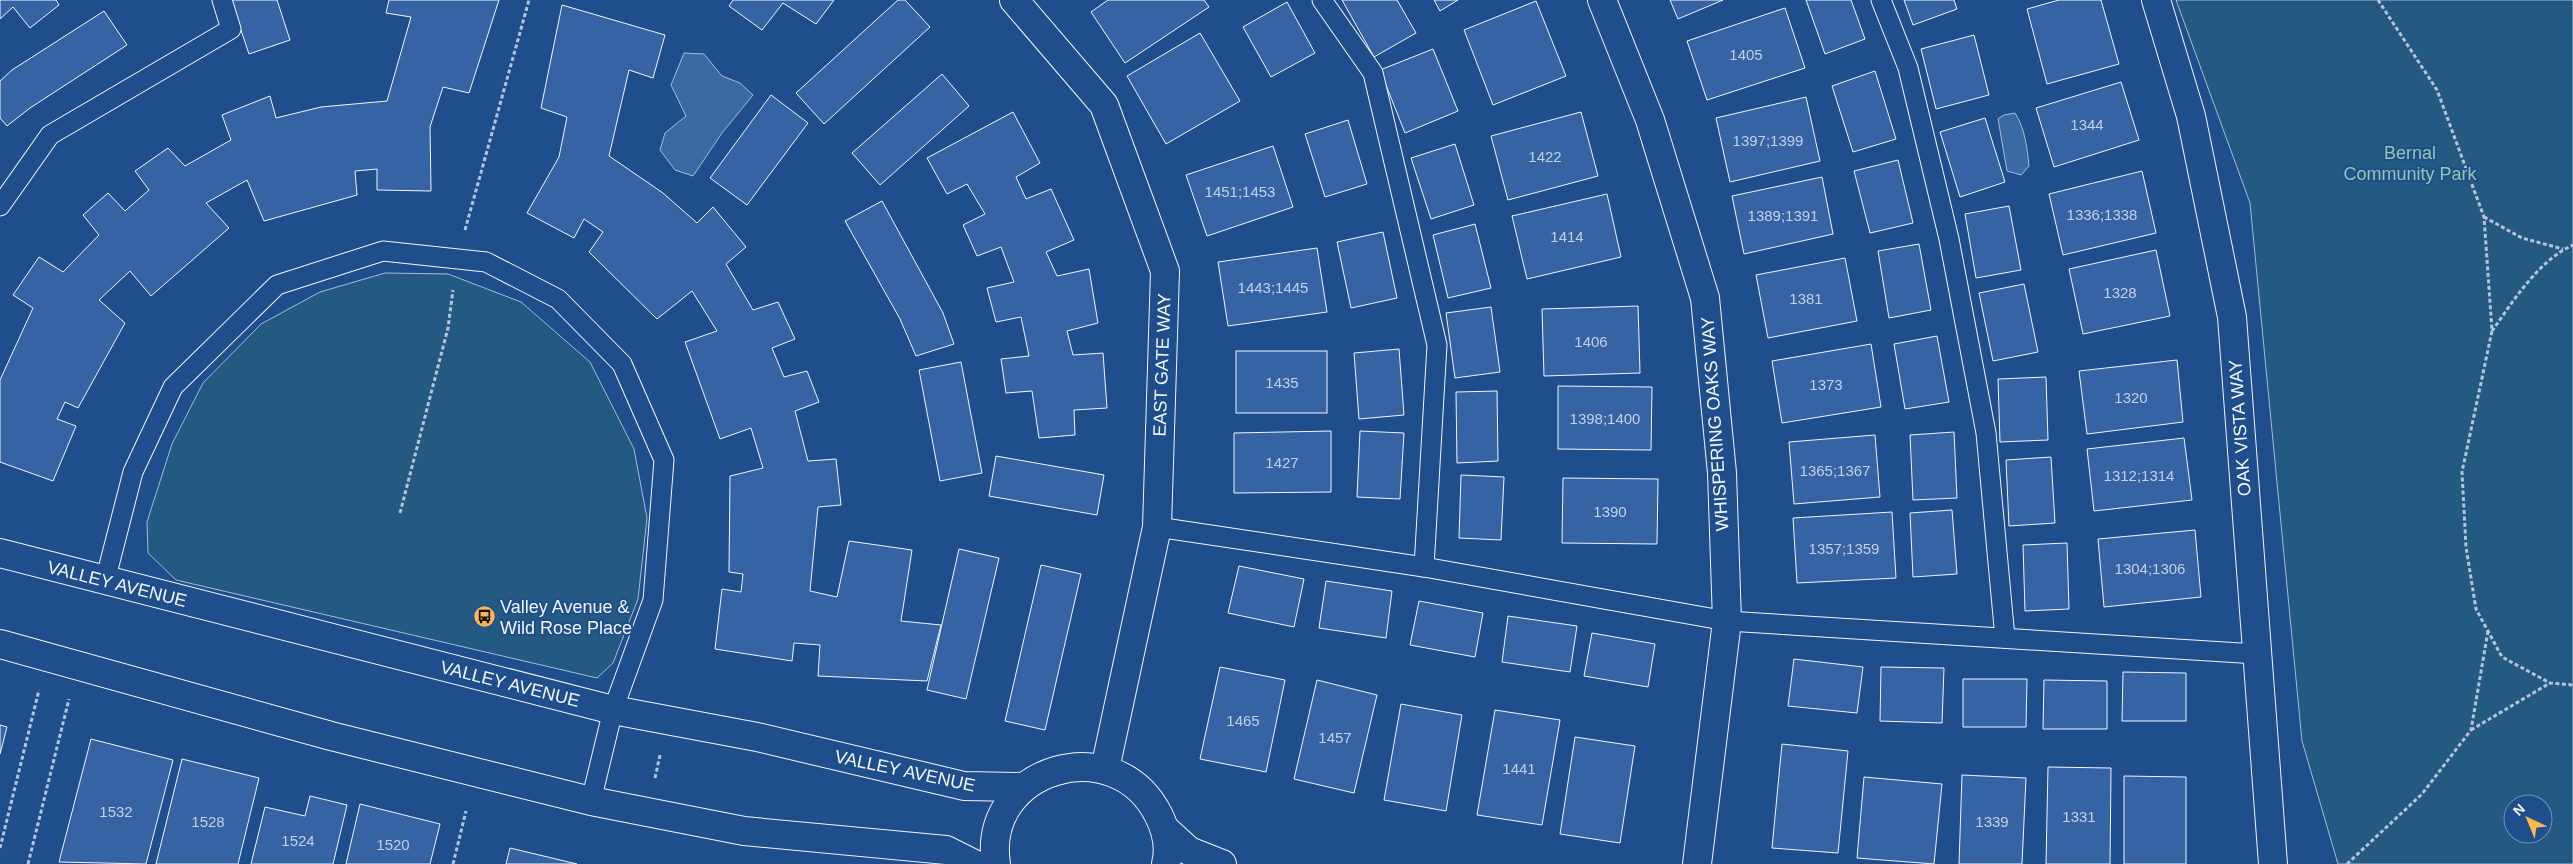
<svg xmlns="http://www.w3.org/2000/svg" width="2573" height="864" font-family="Helvetica,sans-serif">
<rect width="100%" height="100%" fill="#1f4e8c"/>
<g fill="#245a82" stroke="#a8bbd7" fill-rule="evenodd">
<path d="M2176,0H2573V864H2338L2302,741L2250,203ZM2513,804H2543V834H2513Z"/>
<polygon points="385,273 448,274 521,302 590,362 634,449 647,518 638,599 613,663 597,678 176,580 148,553 147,522 172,444 203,383 261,324 320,292"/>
</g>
<g fill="#3b69a3" stroke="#a8bbd7">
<polygon points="684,53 704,54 722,76 740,83 753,95 722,133 693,176 675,170 660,150 665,133 686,116 671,85"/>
<path d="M2015,113C2025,128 2027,148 2029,166L2021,175L2007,171L1998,119L2004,115Z"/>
</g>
<g fill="#3563a3" stroke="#f2f6ff">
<polygon points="0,0 56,0 59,5 30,28 13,7 0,19"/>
<polygon points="231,0 277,0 290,40 249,54"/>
<polygon points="389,0 499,0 469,93 443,87 430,127 431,191 377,190 377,169 355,171 357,195 264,221 247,180 206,203 229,228 151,296 130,271 99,300 125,323 78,408 65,402 57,419 76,426 53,481 0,462 0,380 33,308 13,295 39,257 63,272 99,235 83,215 108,193 125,211 149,190 135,171 168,148 185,166 231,140 222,115 270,96 276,118 321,107 387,101 411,17 386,13"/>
<polygon points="733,0 834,0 816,24 783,3 762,30 729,6"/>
<polygon points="898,0 905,0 930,27 824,124 796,93"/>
<polygon points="1108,0 1204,0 1209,7 1125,63 1091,12"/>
<polygon points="1342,0 1397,0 1416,33 1374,57"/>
<polygon points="1434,0 1458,0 1440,11"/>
<polygon points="1670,0 1723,0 1678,19"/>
<polygon points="1806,0 1851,0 1865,39 1825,54"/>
<polygon points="1904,0 1954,0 1957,9 1913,25"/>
<polygon points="2059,0 2101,0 2119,64 2047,84 2027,9"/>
<polygon points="1536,1 1566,76 1493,105 1464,30"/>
<polygon points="1287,2 1315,53 1271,77 1243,27"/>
<polygon points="562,5 665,35 653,78 629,70 609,156 663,193 697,223 713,207 746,247 726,264 753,310 778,302 795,339 772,348 784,377 807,371 819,402 795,411 808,461 836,459 841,505 818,507 810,591 837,597 849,541 912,550 901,621 941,625 927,681 818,676 820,645 794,643 792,661 715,649 722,589 741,592 743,574 729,572 730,476 763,468 751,428 720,439 685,342 717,331 692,291 657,319 589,252 603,232 584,219 574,238 527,213 559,157 567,117 541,108"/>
<polygon points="1785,8 1805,68 1707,100 1687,41"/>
<polygon points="104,11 127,45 30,108 7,126 0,118 0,81 12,70"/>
<polygon points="1200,33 1240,101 1166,144 1127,76"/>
<polygon points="1974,35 1989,95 1936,109 1921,49"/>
<polygon points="1433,49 1458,111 1405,133 1380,70"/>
<polygon points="1875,71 1896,139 1853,152 1832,86"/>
<polygon points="942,74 969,106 880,185 852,153"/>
<polygon points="2121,82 2139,140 2054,167 2036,108"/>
<polygon points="771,95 808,123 747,205 710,178"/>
<polygon points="1806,97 1820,161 1730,182 1716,118"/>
<polygon points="1013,112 1040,163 1016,177 1026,199 1051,189 1074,240 1046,252 1057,276 1089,269 1098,323 1067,331 1073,355 1103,353 1107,408 1074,410 1075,435 1039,438 1032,391 1006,393 1001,359 1029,356 1021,317 996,322 987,288 1014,282 1001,247 977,256 963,225 985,214 967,184 947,194 927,158"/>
<polygon points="1581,112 1598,176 1508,200 1491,136"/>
<polygon points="1985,118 2005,182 1960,197 1940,132"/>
<polygon points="1348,120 1367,184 1325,197 1305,134"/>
<polygon points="1455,144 1474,205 1431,219 1411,158"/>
<polygon points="1273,146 1293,207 1207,236 1186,175"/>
<polygon points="1898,160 1913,223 1870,233 1854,171"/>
<polygon points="2142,171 2156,233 2063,255 2049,194"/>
<polygon points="1822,177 1833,234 1744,254 1732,196"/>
<polygon points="1607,194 1621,257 1527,279 1512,216"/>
<polygon points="882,201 943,313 954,344 916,356 900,319 845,221"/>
<polygon points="2009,206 2021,270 1976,278 1965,214"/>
<polygon points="1475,224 1491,288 1448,298 1433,235"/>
<polygon points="1383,232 1397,298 1351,308 1337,242"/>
<polygon points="1919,244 1931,310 1889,318 1878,251"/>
<polygon points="1317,248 1327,312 1228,326 1218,262"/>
<polygon points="2156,250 2170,316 2083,334 2069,269"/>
<polygon points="1845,258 1857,321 1768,338 1756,275"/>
<polygon points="2024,284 2038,352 1993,361 1979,293"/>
<polygon points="1638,306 1640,373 1544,376 1542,309"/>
<polygon points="1491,307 1500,372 1455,378 1446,313"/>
<polygon points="1937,336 1949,402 1905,409 1894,344"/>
<polygon points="1871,344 1881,407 1782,423 1772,361"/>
<polygon points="1399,349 1404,415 1359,419 1354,353"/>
<rect x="1236" y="351" width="91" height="62"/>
<polygon points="2177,360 2183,422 2087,434 2079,371"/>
<polygon points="961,362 982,473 940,481 919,370"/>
<polygon points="2046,377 2048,440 2000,442 1998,379"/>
<polygon points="1558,386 1652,387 1651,450 1558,449"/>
<polygon points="1497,391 1498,461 1457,463 1456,392"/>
<polygon points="1331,431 1331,492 1234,493 1234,433"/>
<polygon points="1360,431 1404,433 1400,499 1357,497"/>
<polygon points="1954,432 1957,498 1913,500 1910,435"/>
<polygon points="1875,435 1880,497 1794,504 1789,442"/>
<polygon points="2184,438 2192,500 2094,511 2087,449"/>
<polygon points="996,456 1104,475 1097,515 989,496"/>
<polygon points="2051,457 2055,523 2009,526 2006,460"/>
<polygon points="1461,475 1504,477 1501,540 1459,538"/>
<polygon points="1563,478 1658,479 1657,544 1562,543"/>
<polygon points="1952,510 1957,574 1913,577 1910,513"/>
<polygon points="1892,512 1896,578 1797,583 1793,518"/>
<polygon points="2195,530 2201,597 2104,607 2098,539"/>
<polygon points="2067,543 2069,609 2025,611 2023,545"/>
<polygon points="959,549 999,558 966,699 927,690"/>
<polygon points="1041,565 1081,574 1045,730 1005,721"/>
<polygon points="1239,566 1304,579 1294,627 1228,613"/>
<polygon points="1326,581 1392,591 1386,638 1319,628"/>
<polygon points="1419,601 1483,613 1475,657 1410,645"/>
<polygon points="1508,616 1577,626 1570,672 1502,662"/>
<polygon points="1592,633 1655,644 1648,687 1584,676"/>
<polygon points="1794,659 1863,667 1857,713 1788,706"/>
<polygon points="1220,667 1285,680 1266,772 1200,759"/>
<polygon points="1881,667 1944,668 1942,723 1880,721"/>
<polygon points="2123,672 2186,673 2186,721 2122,721"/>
<polygon points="1963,679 2027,679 2026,727 1963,727"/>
<polygon points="1317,680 1377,695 1354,793 1294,779"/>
<polygon points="2044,680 2107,681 2107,729 2043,729"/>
<polygon points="1401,704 1462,715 1446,811 1384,800"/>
<polygon points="1495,710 1560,720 1542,825 1477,815"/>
<polygon points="0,725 7,727 0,754"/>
<polygon points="1575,737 1635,746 1620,843 1560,834"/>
<polygon points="91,739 173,760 146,864 59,862"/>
<polygon points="1782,744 1848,751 1838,853 1772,848"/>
<polygon points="182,759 259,778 238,864 156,864"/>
<polygon points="2048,767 2111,768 2110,864 2046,864"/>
<polygon points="1962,775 2026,778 2022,864 1959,864"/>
<polygon points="2124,776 2186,777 2186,864 2124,864"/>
<polygon points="1864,777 1942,784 1934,864 1857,858"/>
<polygon points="310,796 347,805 333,864 251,864 265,807 305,816"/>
<polygon points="360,804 440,824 430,864 346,864"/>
<polygon points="510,848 577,864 506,864"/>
</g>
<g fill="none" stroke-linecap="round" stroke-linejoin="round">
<defs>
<g id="lane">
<polyline points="1322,0 1373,73 1437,345 1424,567"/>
<polyline points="1881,0 1908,68 1949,239 1986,433 2005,638"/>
<polyline points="0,206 50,135 231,29 222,0"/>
<polyline points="1157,527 1424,567 1727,621 2257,654"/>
<polyline points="105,581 133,472 173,387 277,285 383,251 486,262 558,299 622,364 664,460 653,600 613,710 591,801"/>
</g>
<g id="street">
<polyline points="1014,0 1104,105 1165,271 1157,527 1105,769"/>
<polyline points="1602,0 1650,120 1705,298 1722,473 1727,621 1697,864"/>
<polyline points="2156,0 2191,116 2232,317 2273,864"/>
</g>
<g id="secondary">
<polyline points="0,553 613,710 757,737 964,786 1024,787"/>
<polyline points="0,644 331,736 591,801 744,831 946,850 974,864"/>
<polyline points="1165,829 1189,851 1222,864"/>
<path d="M996,864C981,768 1116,728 1159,816C1166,830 1170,848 1166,864"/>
</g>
</defs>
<use href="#lane" stroke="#f2f6ff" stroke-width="21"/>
<use href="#street" stroke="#f2f6ff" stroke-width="30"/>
<use href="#secondary" stroke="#f2f6ff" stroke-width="30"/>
<g stroke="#b3c4dc" stroke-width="3" stroke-dasharray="4 2.5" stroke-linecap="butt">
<polyline points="2378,0 2437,90 2484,217 2492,331 2462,472 2466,547 2476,609 2502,657 2550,683 2573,685"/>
<polyline points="2484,217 2522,238 2563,249"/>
<polyline points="465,230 529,0"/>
<path d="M2492,331C2514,300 2538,261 2573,245"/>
<polyline points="400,513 448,328 453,290"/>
<polyline points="2471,730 2550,683"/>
<polyline points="655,778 660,755"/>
<polyline points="0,848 39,690"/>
<polyline points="28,864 69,699"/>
<polyline points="453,864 466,811"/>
<polyline points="2347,864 2422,794 2471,730 2488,631"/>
</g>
<use href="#lane" stroke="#1f4e8c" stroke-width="19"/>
<use href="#street" stroke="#1f4e8c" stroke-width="28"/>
<use href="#secondary" stroke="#1f4e8c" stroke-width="28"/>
</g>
<defs>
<symbol id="bus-disc" viewBox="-11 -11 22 22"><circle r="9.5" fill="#ffb74d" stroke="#1f4e8c"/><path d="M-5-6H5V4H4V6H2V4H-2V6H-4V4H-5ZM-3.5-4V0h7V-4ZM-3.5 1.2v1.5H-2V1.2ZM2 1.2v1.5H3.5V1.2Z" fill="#111"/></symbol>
</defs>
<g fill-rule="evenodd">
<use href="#bus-disc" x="472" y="604" width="25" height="25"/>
</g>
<g text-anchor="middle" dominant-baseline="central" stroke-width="4" stroke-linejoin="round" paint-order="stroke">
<g font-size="15" fill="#c3d1e8">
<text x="1746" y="54">1405</text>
<text x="2087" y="124">1344</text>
<text x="1768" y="140">1397;1399</text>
<text x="1545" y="156">1422</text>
<text x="1240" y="191">1451;1453</text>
<text x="2102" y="214">1336;1338</text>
<text x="1783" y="215">1389;1391</text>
<text x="1567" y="236">1414</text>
<text x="1273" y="287">1443;1445</text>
<text x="2120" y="292">1328</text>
<text x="1806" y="298">1381</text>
<text x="1591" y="341">1406</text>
<text x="1282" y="382">1435</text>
<text x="1826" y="384">1373</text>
<text x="2131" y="397">1320</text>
<text x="1605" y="418">1398;1400</text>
<text x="1282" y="462">1427</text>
<text x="1835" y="470">1365;1367</text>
<text x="2139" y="475">1312;1314</text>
<text x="1610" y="511">1390</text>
<text x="1844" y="548">1357;1359</text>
<text x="2150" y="568">1304;1306</text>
<text x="1243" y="720">1465</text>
<text x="1335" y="737">1457</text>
<text x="1519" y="768">1441</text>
<text x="116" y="811">1532</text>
<text x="2079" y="816">1331</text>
<text x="208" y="821">1528</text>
<text x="1992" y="821">1339</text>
<text x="298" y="840">1524</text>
<text x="393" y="844">1520</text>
</g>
<g font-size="18" fill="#97c8a6" stroke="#1f4e8c">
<text x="2410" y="153">Bernal<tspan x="2410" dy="21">Community Park</tspan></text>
</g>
<g font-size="18" fill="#f2f6ff" stroke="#1f4e8c">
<text transform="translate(1162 365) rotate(-88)">EAST GATE WAY</text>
<text transform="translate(1715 424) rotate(-94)">WHISPERING OAKS WAY</text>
<text transform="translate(2240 428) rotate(-94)">OAK VISTA WAY</text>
<text transform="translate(117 584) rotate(14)">VALLEY AVENUE</text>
<text transform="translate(510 684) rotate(14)">VALLEY AVENUE</text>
<text transform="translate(905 771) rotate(12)">VALLEY AVENUE</text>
</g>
<g font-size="18" fill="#f2f6ff" stroke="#1f4e8c" text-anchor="start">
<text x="500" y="607">Valley Avenue &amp;<tspan x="500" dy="21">Wild Rose Place</tspan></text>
</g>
</g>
<g transform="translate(2528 819) rotate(316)"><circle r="24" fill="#1f4e8c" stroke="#7391ba"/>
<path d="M0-4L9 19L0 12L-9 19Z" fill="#ffb74d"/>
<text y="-8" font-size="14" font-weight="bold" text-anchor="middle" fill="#f2f6ff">N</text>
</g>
</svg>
